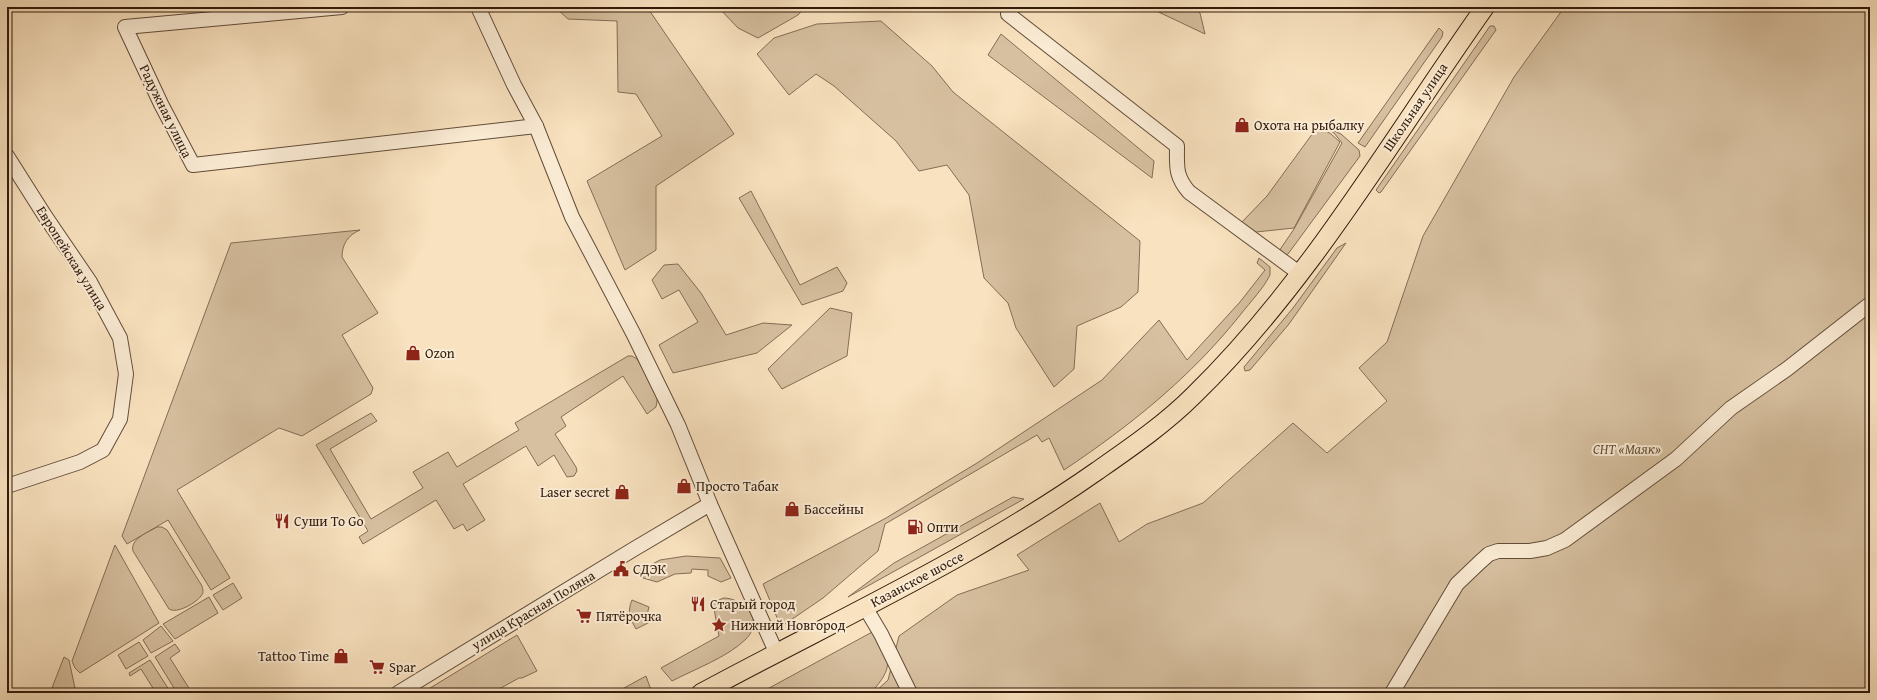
<svg xmlns="http://www.w3.org/2000/svg" width="1877" height="700" font-family="'Gentium Book Plus',serif">
<rect width="100%" height="100%" fill="#f9e2bf"/>
<filter id="stains"><feTurbulence type="fractalNoise" baseFrequency=".005" numOctaves="4"/><feColorMatrix values="0 0 0 0 .2 0 0 0 0 .09 0 0 0 0 .02 0 0 0 .5 -.17"/></filter>
<radialGradient id="worn" r=".72"><stop offset=".6" stop-color="#630" stop-opacity="0"/><stop offset="1" stop-color="#630" stop-opacity=".3"/></radialGradient>
<g fill="#d7c0a0" stroke="#846d56">
<polygon points="555,7 647,7 734,134 656,186 656,250 625,270 587,181 662,136 636,94 618,92 617,21 568,19"/>
<polygon points="718,7 805,7 798,15 758,38 738,28"/>
<polygon points="1148,7 1193,7 1200,13 1205,34"/>
<polygon points="1870,7 1870,693 874,693 888,680 899,636 957,595 1029,570 1017,555 1100,503 1119,542 1147,524 1203,503 1293,423 1327,453 1387,401 1359,368 1387,342 1423,236 1514,77 1563,9"/>
<polygon points="881,21 932,66 953,92 1140,241 1138,292 1121,307 1077,326 1074,369 1054,387 1016,328 1008,303 984,278 969,195 947,165 919,171 896,141 834,86 816,74 789,95 757,54 774,38 817,24"/>
<polygon points="1490,26 1494,26 1496,30 1381,192 1379,193 1376,190"/>
<polygon points="1439,28 1443,32 1442,37 1365,147 1358,143"/>
<polygon points="1001,34 1154,161 1152,178 988,55"/>
<polygon points="1317,123 1341,134 1359,150 1360,156 1288,254 1283,256 1279,251 1294,229 1342,143 1334,133"/>
<polygon points="1318,126 1331,134 1340,142 1294,228 1256,232 1241,223 1267,196"/>
<polygon points="751,191 800,285 837,267 847,283 843,291 802,305 739,198"/>
<path d="M360,230C348,235 342,244 342,257L378,313L342,335L373,388L371,394L302,436L279,428L177,490L230,578L211,590L168,520L127,544L122,536L231,243Z"/>
<polygon points="1346,243 1289,324 1250,370 1245,371 1244,367 1293,308 1337,248"/>
<path d="M1259,258L1270,267V275C1263,289 1251,301 1241,314C1191,377 1130,426 1064,470L1049,438L1042,442L1037,435L885,524L878,551L823,598L785,624L778,620L763,584L886,518L977,463L1102,380L1159,320L1187,360L1240,302L1265,270L1257,263Z"/>
<polygon points="678,264 701,293 726,335 763,323 792,325 757,353 673,373 659,345 698,322 679,290 662,299 652,280 664,265"/>
<polygon points="830,308 852,313 847,356 782,389 768,369"/>
<polygon points="628,356 632,356 637,359 658,395 656,407 647,414 623,376 561,417 566,426 555,434 576,467 577,471 574,476 567,477 554,455 538,466 526,446 463,484 485,520 467,531 463,524 454,529 436,500 363,544 359,537 368,531 316,445 371,413 377,421 330,449 371,519 423,488 413,472 448,452 457,467 519,430 515,423"/>
<polygon points="1013,497 1024,499 848,597 894,563"/>
<path d="M157,527H162L167,530L202,586C203,590 204,593 201,596C196,603 177,614 169,609L133,551C130,539 147,533 157,527Z"/>
<polygon points="115,545 159,623 80,673 75,668 72,661"/>
<polygon points="686,556 720,558 731,578 721,582 708,576 708,570 692,569 691,573 675,574 657,582 643,578 639,571 660,560"/>
<polygon points="233,583 242,598 223,610 213,595"/>
<polygon points="209,597 218,613 175,639 163,624"/>
<path d="M723,598C734,598 741,603 749,611C756,619 754,631 746,639C728,657 695,669 672,681L661,668L719,636L713,603Z"/>
<path d="M632,600L649,607L647,615L650,622L636,629C630,618 627,612 632,600Z"/>
<polygon points="161,626 173,641 151,653 143,640"/>
<path d="M874,631C890,662 895,665 871,693H760Z"/>
<polygon points="517,635 537,671 522,678 519,678 492,693 422,693"/>
<polygon points="139,642 148,656 126,669 118,655"/>
<polygon points="175,644 180,651 170,658 192,693 177,693 155,657"/>
<polygon points="64,657 69,660 76,693 50,693"/>
<polygon points="150,660 171,693 156,693 141,669 130,676 129,673"/>
<polygon points="646,676 651,690 649,693 615,693"/>
</g>
<g fill="none" stroke-linecap="round" stroke-linejoin="round">
<defs>
<g id="minor">
<polyline points="342,7 125,27 161,104 193,165 536,126"/>
<polyline points="478,7 514,85 536,126 572,217 633,333 678,425 710,504 776,652"/>
<path d="M1009,7L1008,14L1177,146C1177,166 1175,176 1189,192L1299,273"/>
<polyline points="7,156 45,216 90,282 120,338 126,374 120,419 103,450 80,462 7,486"/>
<polyline points="865,607 881,634 910,693"/>
<polyline points="398,693 634,549 710,504"/>
<polyline points="1392,693 1457,584 1480,562 1489,554 1498,551 1530,551 1547,548 1565,540 1676,459 1731,408 1787,369 1870,304"/>
</g>
<path id="major" d="M701,693C834,621 973,558 1097,471C1130,448 1165,424 1194,395C1309,283 1392,138 1485,7"/>
</defs>
<use href="#minor" stroke="#624c38" stroke-width="16"/>
<use href="#major" stroke="#301a0b" stroke-width="20"/>
<use href="#minor" stroke="#fbecd5" stroke-width="14"/>
<use href="#major" stroke="#f9e2bf" stroke-width="18"/>
</g>
<defs>
<symbol id="shop-bare" viewBox="-9 -9 18 18"><path d="M-5-2.5h2.3a2.7 3.5 0 0 1 5.4 0H5L5.5 6h-11ZM-1.5-2.5h3a1.5 2.3 0 0 0-3 0Z" fill="#8f2418" stroke="#fbecd5" stroke-width="2.5" paint-order="stroke"/></symbol>
<symbol id="restaurant-bare" viewBox="-9 -9 18 18"><path d="M-5-6h1v4h1v-4h1v4h1v-4h1v5L-1.5 .5V6h-2V.5L-5-1ZM5-6V6H3V1.5H1.5Q1.5-4 5-6Z" fill="#8f2418" stroke="#fbecd5" stroke-width="2.5" paint-order="stroke"/></symbol>
<symbol id="fuel-bare" viewBox="-9 -9 18 18"><path d="M-5.5-6h7V0h2V4h1.3V-2.5L3-4.5l.8-.8L6-3V5H2.5V1h-1V6h-7ZM-4.2-4.7v3.2H.2V-4.7Z" fill="#8f2418" stroke="#fbecd5" stroke-width="2.5" paint-order="stroke"/></symbol>
<symbol id="civic-bare" viewBox="-9 -9 18 18"><path d="M-.6-6.5H3V-4.5H.6V-3L4-1V1h2V6H-6V1h2V-1L-.6-3ZM-1.2 2.5V6h2.4V2.5Z" fill="#8f2418" stroke="#fbecd5" stroke-width="2.5" paint-order="stroke"/></symbol>
<symbol id="supermarket-bare" viewBox="-9 -9 18 18"><path d="M-6-5.5h2.5l.6 2H6L4.5 2H-2.5L-4.4-4H-6ZM-1.5 3.2a1.3 1.3 0 1 0 .1 0ZM3 3.2a1.3 1.3 0 1 0 .1 0Z" fill="#8f2418" stroke="#fbecd5" stroke-width="2.5" paint-order="stroke"/></symbol>
<symbol id="sight-bare" viewBox="-9 -9 18 18"><path d="M0-6L1.8-2.2L6-1.7L2.9 1.2L3.7 5.4L0 3.3L-3.7 5.4L-2.9 1.2L-6-1.7L-1.8-2.2Z" fill="#8f2418" stroke="#fbecd5" stroke-width="2.5" paint-order="stroke"/></symbol>
</defs>
<g fill-rule="evenodd">
<use href="#shop-bare" x="1231" y="114" width="22" height="22"/>
<use href="#shop-bare" x="402" y="342" width="22" height="22"/>
<use href="#shop-bare" x="673" y="475" width="22" height="22"/>
<use href="#shop-bare" x="611" y="481" width="22" height="22"/>
<use href="#shop-bare" x="781" y="498" width="22" height="22"/>
<use href="#restaurant-bare" x="271" y="510" width="22" height="22"/>
<use href="#fuel-bare" x="904" y="516" width="22" height="22"/>
<use href="#civic-bare" x="610" y="558" width="22" height="22"/>
<use href="#restaurant-bare" x="687" y="593" width="22" height="22"/>
<use href="#supermarket-bare" x="573" y="605" width="22" height="22"/>
<use href="#sight-bare" x="708" y="614" width="22" height="22"/>
<use href="#shop-bare" x="330" y="645" width="22" height="22"/>
<use href="#supermarket-bare" x="366" y="656" width="22" height="22"/>
</g>
<g text-anchor="middle" dominant-baseline="central" stroke-width="4" stroke-linejoin="round" paint-order="stroke">
<g font-size="14" fill="#301a0b" stroke="#fbecd5">
<text transform="translate(1415 107) rotate(-56)">Школьная улица</text>
<text transform="translate(166 111) rotate(64)">Радужная улица</text>
<text transform="translate(72 258) rotate(58)">Европейская улица</text>
<text transform="translate(917 579) rotate(-28)">Казанское шоссе</text>
<text transform="translate(533 610) rotate(-31)">улица Красная Поляна</text>
</g>
<g font-size="14" fill="#301a0b" stroke="#fbecd5" text-anchor="start">
<text x="1254" y="125">Охота на рыбалку</text>
<text x="425" y="353">Ozon</text>
<text x="696" y="486">Просто Табак</text>
<text x="610" y="492" text-anchor="end">Laser secret</text>
<text x="804" y="509">Бассейны</text>
<text x="294" y="521">Суши To Go</text>
<text x="927" y="527">Опти</text>
<text x="633" y="569">СДЭК</text>
<text x="710" y="604">Старый город</text>
<text x="596" y="616">Пятёрочка</text>
<text x="731" y="625">Нижний Новгород</text>
<text x="329" y="656" text-anchor="end">Tattoo Time</text>
<text x="389" y="667">Spar</text>
</g>
<g font-size="14" font-style="italic" fill="#624c38" stroke="#fbecd5">
<text x="1627" y="449">СНТ «Маяк»</text>
</g>
</g>
<rect width="1877" height="700" fill="none" stroke="#f9e2bf" stroke-width="24"/>
<rect x="8" y="8" width="1861" height="684" fill="none" stroke="#301a0b" stroke-width="2"/>
<rect x="12" y="12" width="1853" height="676" fill="none" stroke="#301a0b"/>
<rect width="100%" height="100%" filter="url(#stains)"/>
<rect width="100%" height="100%" fill="url(#worn)"/>
</svg>
